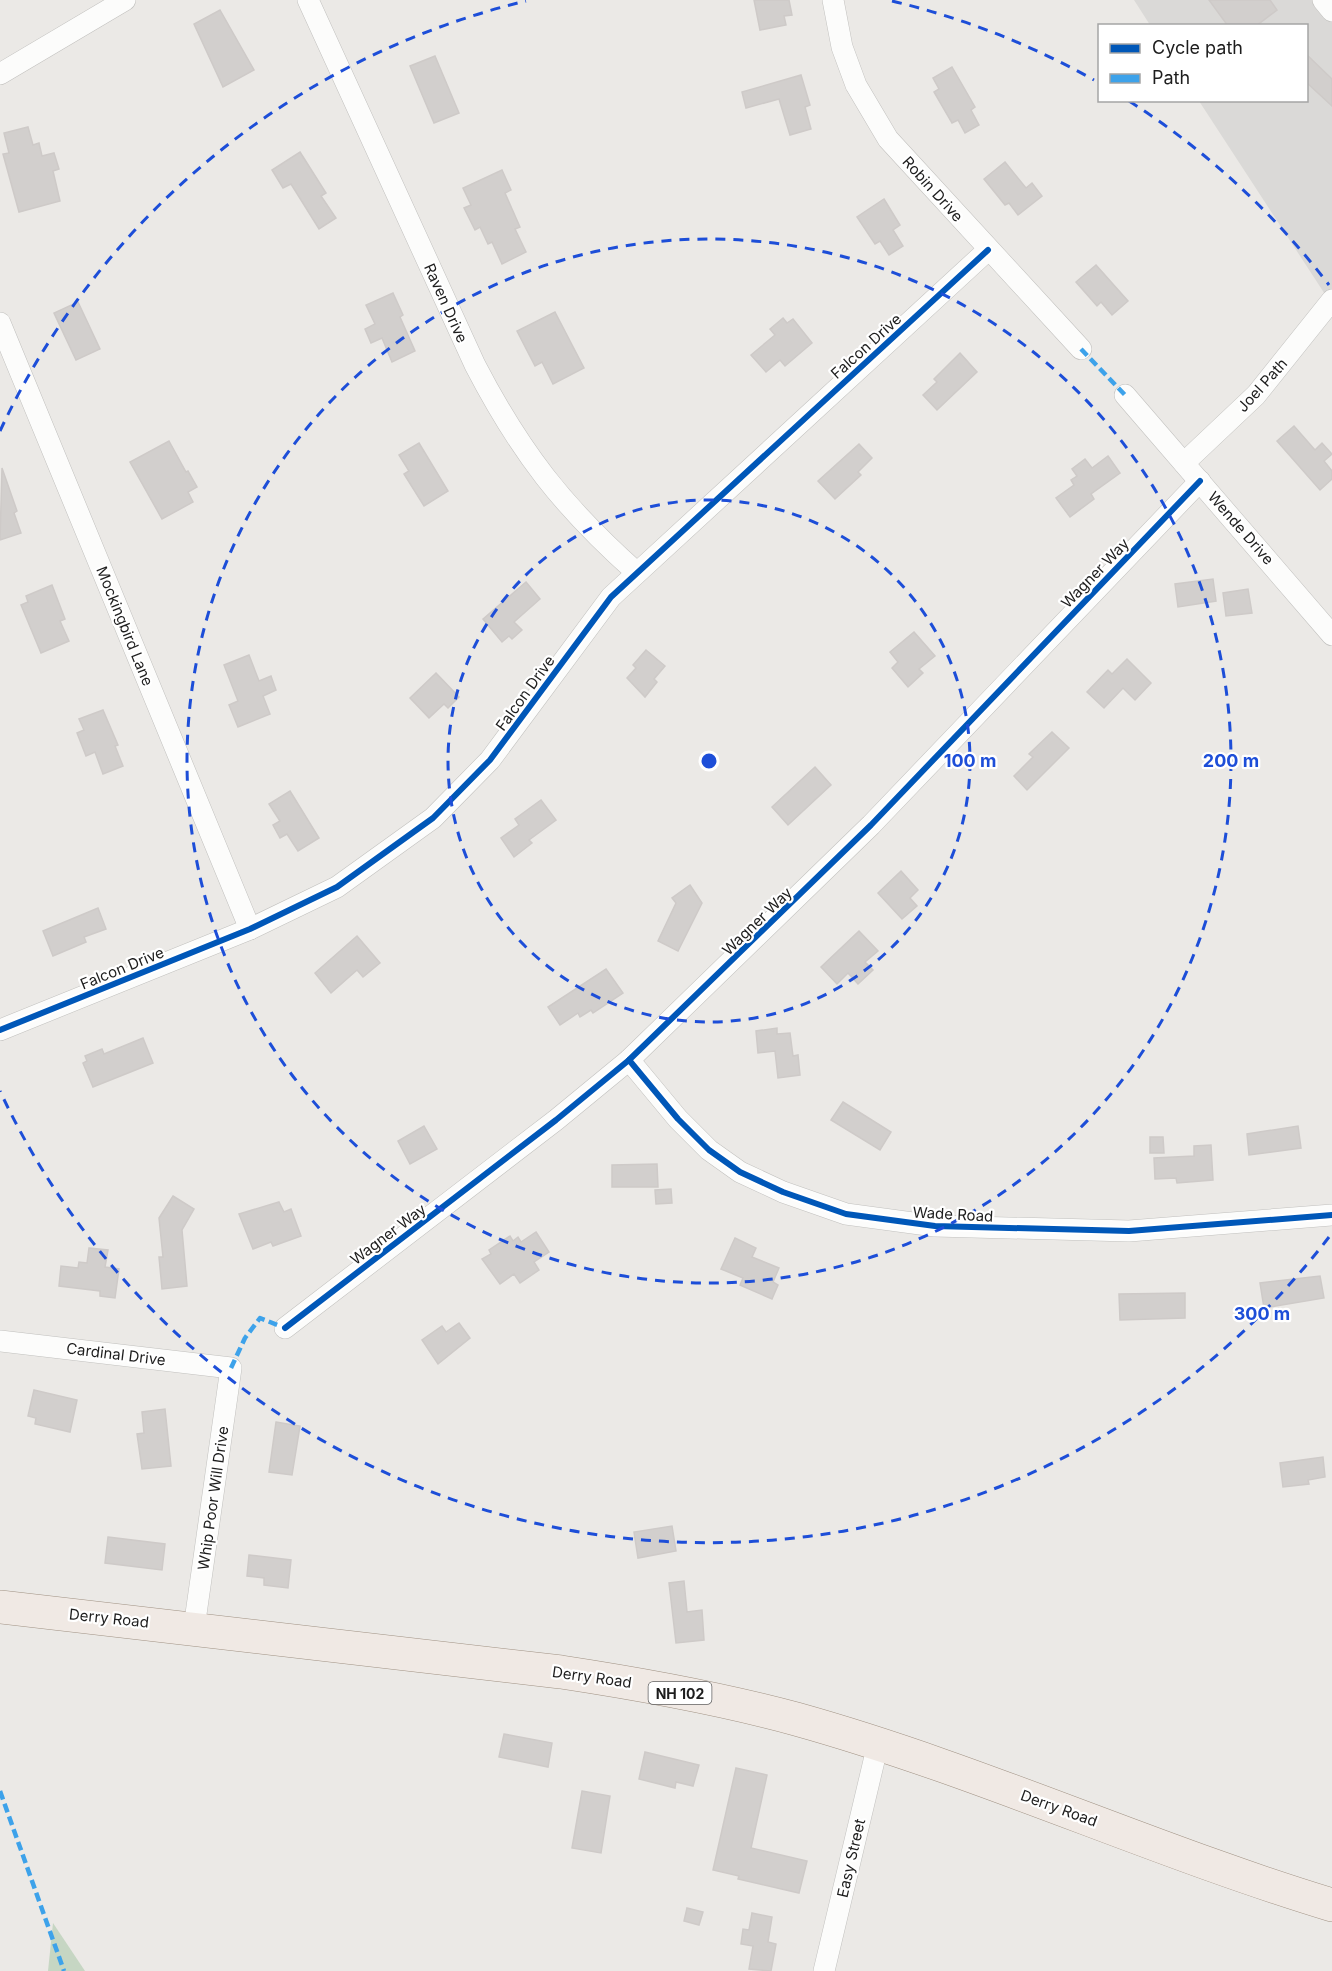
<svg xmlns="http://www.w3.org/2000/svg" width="1332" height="1971" font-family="Inter,sans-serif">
<rect width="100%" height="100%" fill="#ebe9e6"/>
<polygon fill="#dad9d7" points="1134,0 1332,0 1332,305 1199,101 1306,100 1306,26 1150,25"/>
<polygon fill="#c6d6c3" points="53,1923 85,1971 48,1971"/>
<g fill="#d2cfcd" stroke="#cecac8" stroke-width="1.5">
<polygon points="754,0 789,0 792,15 784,16 786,25 760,30"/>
<polygon points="1209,0 1270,0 1277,10 1256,26 1228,26"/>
<polygon points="220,10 254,70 223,87 194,24"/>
<polygon points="1306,54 1332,79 1332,106 1306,82"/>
<polygon points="435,56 459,113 434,123 410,66"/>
<polygon points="952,67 975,107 971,110 979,125 965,133 958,120 952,123 934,92 939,89 933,78"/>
<polygon points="801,75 810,105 805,107 811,129 790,135 779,99 746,108 742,92"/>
<polygon points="28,127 33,145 39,143 42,156 54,153 59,169 53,171 60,201 19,212 3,154 9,153 4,133"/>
<polygon points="300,152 326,193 321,196 336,218 319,229 291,184 283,188 272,170"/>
<polygon points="1005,162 1026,188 1032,183 1042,196 1018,215 1009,203 1005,205 984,179"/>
<polygon points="502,170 511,190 505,193 520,227 515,229 526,252 502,264 492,242 488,244 480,227 475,230 464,208 471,205 463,188"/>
<polygon points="884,199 900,225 893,230 903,246 889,255 880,241 875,244 857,217"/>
<polygon points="1096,265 1128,301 1112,315 1101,302 1097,306 1076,282"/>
<polygon points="393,293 403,315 400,317 415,351 392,362 382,338 371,343 365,329 375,324 366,305"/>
<polygon points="78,302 100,349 76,360 54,313"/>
<polygon points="555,312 584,368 553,384 542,362 535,366 517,331"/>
<polygon points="783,318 787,323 793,319 812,343 785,366 780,360 766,372 751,355 775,335 770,329"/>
<polygon points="960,353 977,372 937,410 923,395 937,382 934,379"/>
<polygon points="1294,426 1315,450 1322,443 1332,454 1324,461 1332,471 1332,479 1320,490 1277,441"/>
<polygon points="169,441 186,472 188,471 197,487 188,492 193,502 162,519 130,462"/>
<polygon points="419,443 448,491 424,506 404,474 409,471 399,455"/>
<polygon points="859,444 872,458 858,472 861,475 835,499 818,481"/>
<polygon points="1108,456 1120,473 1091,494 1094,499 1070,517 1056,498 1074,485 1071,480 1077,476 1072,469 1085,459 1092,468"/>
<polygon points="2,468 17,511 14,513 21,533 0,540"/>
<polygon points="1213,579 1216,601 1178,607 1175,584"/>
<polygon points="526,582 540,599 514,622 522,630 512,639 509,636 502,642 483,619"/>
<polygon points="52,585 65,619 60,621 69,641 41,653 21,605 28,602 26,596"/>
<polygon points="1248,589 1252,613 1226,616 1223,593"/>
<polygon points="914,632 935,656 919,669 923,673 908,687 892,668 898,662 890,652"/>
<polygon points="646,650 665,666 654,679 657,682 645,697 627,678 636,668 633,665"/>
<polygon points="249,655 259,681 271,676 276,690 263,696 270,714 238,727 229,705 238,701 224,665"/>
<polygon points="1127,659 1151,683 1135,700 1123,688 1104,708 1087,692 1108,670 1112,674"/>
<polygon points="436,673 459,697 448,708 444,704 429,718 410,698"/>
<polygon points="103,710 118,745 115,746 123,766 103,774 95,752 86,756 77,733 84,730 79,719"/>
<polygon points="1052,732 1069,748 1027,790 1014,776 1033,757 1029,754"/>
<polygon points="815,767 831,785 788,825 772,807"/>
<polygon points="290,791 319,838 298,851 287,834 280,838 273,825 280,821 269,804"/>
<polygon points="541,800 556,820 529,840 532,843 514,857 501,838 519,825 515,819"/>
<polygon points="901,871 918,890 910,898 917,906 902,919 878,893"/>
<polygon points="690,885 702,903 678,951 658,941 676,903 672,898"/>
<polygon points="98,908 106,929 84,937 86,942 53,956 43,931"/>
<polygon points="859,931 878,951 865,962 873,970 858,984 848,973 837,984 821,967"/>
<polygon points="357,936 380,963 363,977 357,970 331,993 315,973"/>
<polygon points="606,969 623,993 593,1013 591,1010 580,1017 578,1013 560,1025 548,1007"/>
<polygon points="777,1028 777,1034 790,1033 793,1056 798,1055 800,1075 778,1078 775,1051 758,1053 756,1031"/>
<polygon points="143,1038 153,1063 93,1087 83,1063 87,1061 85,1056 102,1049 104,1054"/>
<polygon points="843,1102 891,1132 880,1150 831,1120"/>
<polygon points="424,1126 437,1149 410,1164 398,1141"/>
<polygon points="1298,1126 1301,1148 1249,1155 1247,1134"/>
<polygon points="1150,1137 1163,1137 1164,1153 1150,1153"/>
<polygon points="1211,1145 1213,1180 1177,1183 1176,1178 1155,1179 1154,1158 1194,1156 1194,1146"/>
<polygon points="657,1164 658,1187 612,1187 612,1165"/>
<polygon points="671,1189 672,1203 656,1204 655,1190"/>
<polygon points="173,1196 194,1209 182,1230 187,1286 162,1289 159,1257 163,1257 159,1218"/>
<polygon points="279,1202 284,1212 291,1209 301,1236 273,1246 271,1242 253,1249 239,1214"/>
<polygon points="536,1232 549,1252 534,1262 539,1270 520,1283 514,1274 500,1284 482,1259 491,1254 489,1250 510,1236 513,1241 518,1237 521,1242"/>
<polygon points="735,1238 756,1248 752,1257 779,1268 773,1282 778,1285 772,1299 740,1285 743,1278 721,1269"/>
<polygon points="89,1248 108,1250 105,1267 119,1269 115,1298 100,1296 100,1291 59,1286 61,1266 78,1268 79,1262 87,1263"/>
<polygon points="1320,1276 1324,1298 1264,1308 1260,1283"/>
<polygon points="1185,1293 1185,1318 1120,1320 1119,1294"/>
<polygon points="459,1323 470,1338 438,1364 422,1340 442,1326 446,1332"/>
<polygon points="34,1390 77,1400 70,1432 35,1424 36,1418 28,1416"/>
<polygon points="165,1409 171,1466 142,1469 137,1434 144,1433 142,1412"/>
<polygon points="276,1422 300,1426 292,1475 269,1472"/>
<polygon points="1323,1457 1325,1477 1308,1480 1309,1484 1283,1487 1280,1463"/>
<polygon points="672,1526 676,1551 638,1558 634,1532"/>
<polygon points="108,1537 165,1544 162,1570 105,1563"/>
<polygon points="249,1555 291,1560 288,1588 264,1585 264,1578 247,1576"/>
<polygon points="684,1581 687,1612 702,1610 704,1640 676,1643 669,1583"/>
<polygon points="504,1734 552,1743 548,1767 499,1757"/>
<polygon points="645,1752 699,1765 693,1786 676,1782 675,1788 639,1779"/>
<polygon points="736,1768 767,1775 751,1848 807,1861 799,1893 738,1879 739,1876 713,1870"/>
<polygon points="582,1791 610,1796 601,1853 572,1848"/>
<polygon points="687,1908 703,1912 699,1925 684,1921"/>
<polygon points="752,1913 772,1917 768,1942 776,1944 771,1971 749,1969 753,1946 741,1944 743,1929 749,1930"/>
</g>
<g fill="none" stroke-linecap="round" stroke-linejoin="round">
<defs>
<g id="minor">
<path d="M308,0L475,365C520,452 563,507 636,572"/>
<polyline points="833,0 842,47 856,85 888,139 1081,349"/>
<polyline points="1323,0 1332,11"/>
<polyline points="0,74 125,0"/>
<polyline points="0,323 250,929"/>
<polyline points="1125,395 1332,635"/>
<polyline points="1184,463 1256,395 1332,300"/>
<polyline points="0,1030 250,929 337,887 433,818 490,760 611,597 988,250"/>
<polyline points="629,1060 678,1119 709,1150 740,1172 783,1192 846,1214 935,1226 1129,1231 1332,1215"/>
<polyline points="285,1328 556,1120 629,1060 871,825 1200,481"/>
<polyline points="0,1341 231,1368 194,1628"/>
<polyline points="824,1971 878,1744"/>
</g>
<path id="primary" d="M0,1607L561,1672C640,1684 719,1698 796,1719C979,1770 1151,1850 1332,1905"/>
</defs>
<use href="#minor" stroke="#c1c0be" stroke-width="22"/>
<use href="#primary" stroke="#a09284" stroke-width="34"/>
<use href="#minor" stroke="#fcfcfb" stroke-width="21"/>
<use href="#primary" stroke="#f0e9e4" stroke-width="33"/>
<g stroke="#3da2ea" stroke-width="4.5" stroke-dasharray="9 4.5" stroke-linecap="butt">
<polyline points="1081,349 1125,395"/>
<polyline points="231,1368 245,1338 260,1318 285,1328"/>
<polyline points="0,1791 64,1971"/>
</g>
<defs>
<g id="cycleway">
<polyline points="0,1030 250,929 337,887 433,818 490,760 611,597 988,250"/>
<polyline points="629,1060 678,1119 709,1150 740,1172 783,1192 846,1214 935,1226 1129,1231 1332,1215"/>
<polyline points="285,1328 556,1120 629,1060 871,825 1200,481"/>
</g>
</defs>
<use href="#cycleway" stroke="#fff" stroke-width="10"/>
<use href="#cycleway" stroke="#0057b8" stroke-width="6"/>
</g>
<g fill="none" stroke="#1d4ed8" stroke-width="3" stroke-dasharray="10 8">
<circle cx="709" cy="761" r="261"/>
<circle cx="709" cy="761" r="522"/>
<path d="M1329 1237A782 782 0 0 1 0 1091M0 431A782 782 0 0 1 526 1M892 1A782 782 0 0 1 1094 80M1129 101A782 782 0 0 1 1329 285"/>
</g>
<g text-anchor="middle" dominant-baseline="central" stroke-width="4.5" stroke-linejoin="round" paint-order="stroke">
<rect fill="#fff" stroke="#616161" stroke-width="1.5" x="648.5" y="1682" width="63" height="22" rx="4.5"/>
<g font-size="14" font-weight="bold" fill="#1d1d1d">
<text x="680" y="1693">NH 102</text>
</g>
<g font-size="15" fill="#1d1d1d" stroke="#fff">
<text transform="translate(933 189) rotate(48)">Robin Drive</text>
<text transform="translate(446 303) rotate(66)">Raven Drive</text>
<text transform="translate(866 346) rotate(-42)">Falcon Drive</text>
<text transform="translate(1262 385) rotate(-48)">Joel Path</text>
<text transform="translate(1241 528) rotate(49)">Wende Drive</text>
<text transform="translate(1095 573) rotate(-46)">Wagner Way</text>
<text transform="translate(125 626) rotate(68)">Mockingbird Lane</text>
<text transform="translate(525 693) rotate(-54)">Falcon Drive</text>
<text transform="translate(757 921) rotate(-44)">Wagner Way</text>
<text transform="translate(122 968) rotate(-22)">Falcon Drive</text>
<text transform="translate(953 1214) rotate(3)">Wade Road</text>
<text transform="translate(388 1234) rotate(-37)">Wagner Way</text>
<text transform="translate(116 1354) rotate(7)">Cardinal Drive</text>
<text transform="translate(213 1498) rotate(-82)">Whip Poor Will Drive</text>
<text transform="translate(109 1618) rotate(6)">Derry Road</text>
<text transform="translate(592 1677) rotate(8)">Derry Road</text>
<text transform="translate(1059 1808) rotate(20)">Derry Road</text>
<text transform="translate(851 1858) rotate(-77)">Easy Street</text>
</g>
</g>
<circle cx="709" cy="761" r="9" fill="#1d4ed8" stroke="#fff" stroke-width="3"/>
<g font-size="18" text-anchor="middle" font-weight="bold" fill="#1d4ed8" stroke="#fff" stroke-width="4.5" stroke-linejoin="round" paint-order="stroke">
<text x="970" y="767">100 m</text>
<text x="1231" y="767">200 m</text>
<text x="1262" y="1320">300 m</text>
</g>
<rect x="1098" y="24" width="210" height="78" fill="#ffffff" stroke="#a5a5a5" stroke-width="1.5"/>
<rect x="1110" y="44" width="30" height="9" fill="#0057b8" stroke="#a5a5a5" stroke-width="1.5"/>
<text x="1152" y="54" font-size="18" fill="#1d1d1d">Cycle path</text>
<rect x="1110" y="74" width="30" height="9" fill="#3da2ea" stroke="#a5a5a5" stroke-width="1.5"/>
<text x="1152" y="84" font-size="18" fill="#1d1d1d">Path</text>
</svg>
